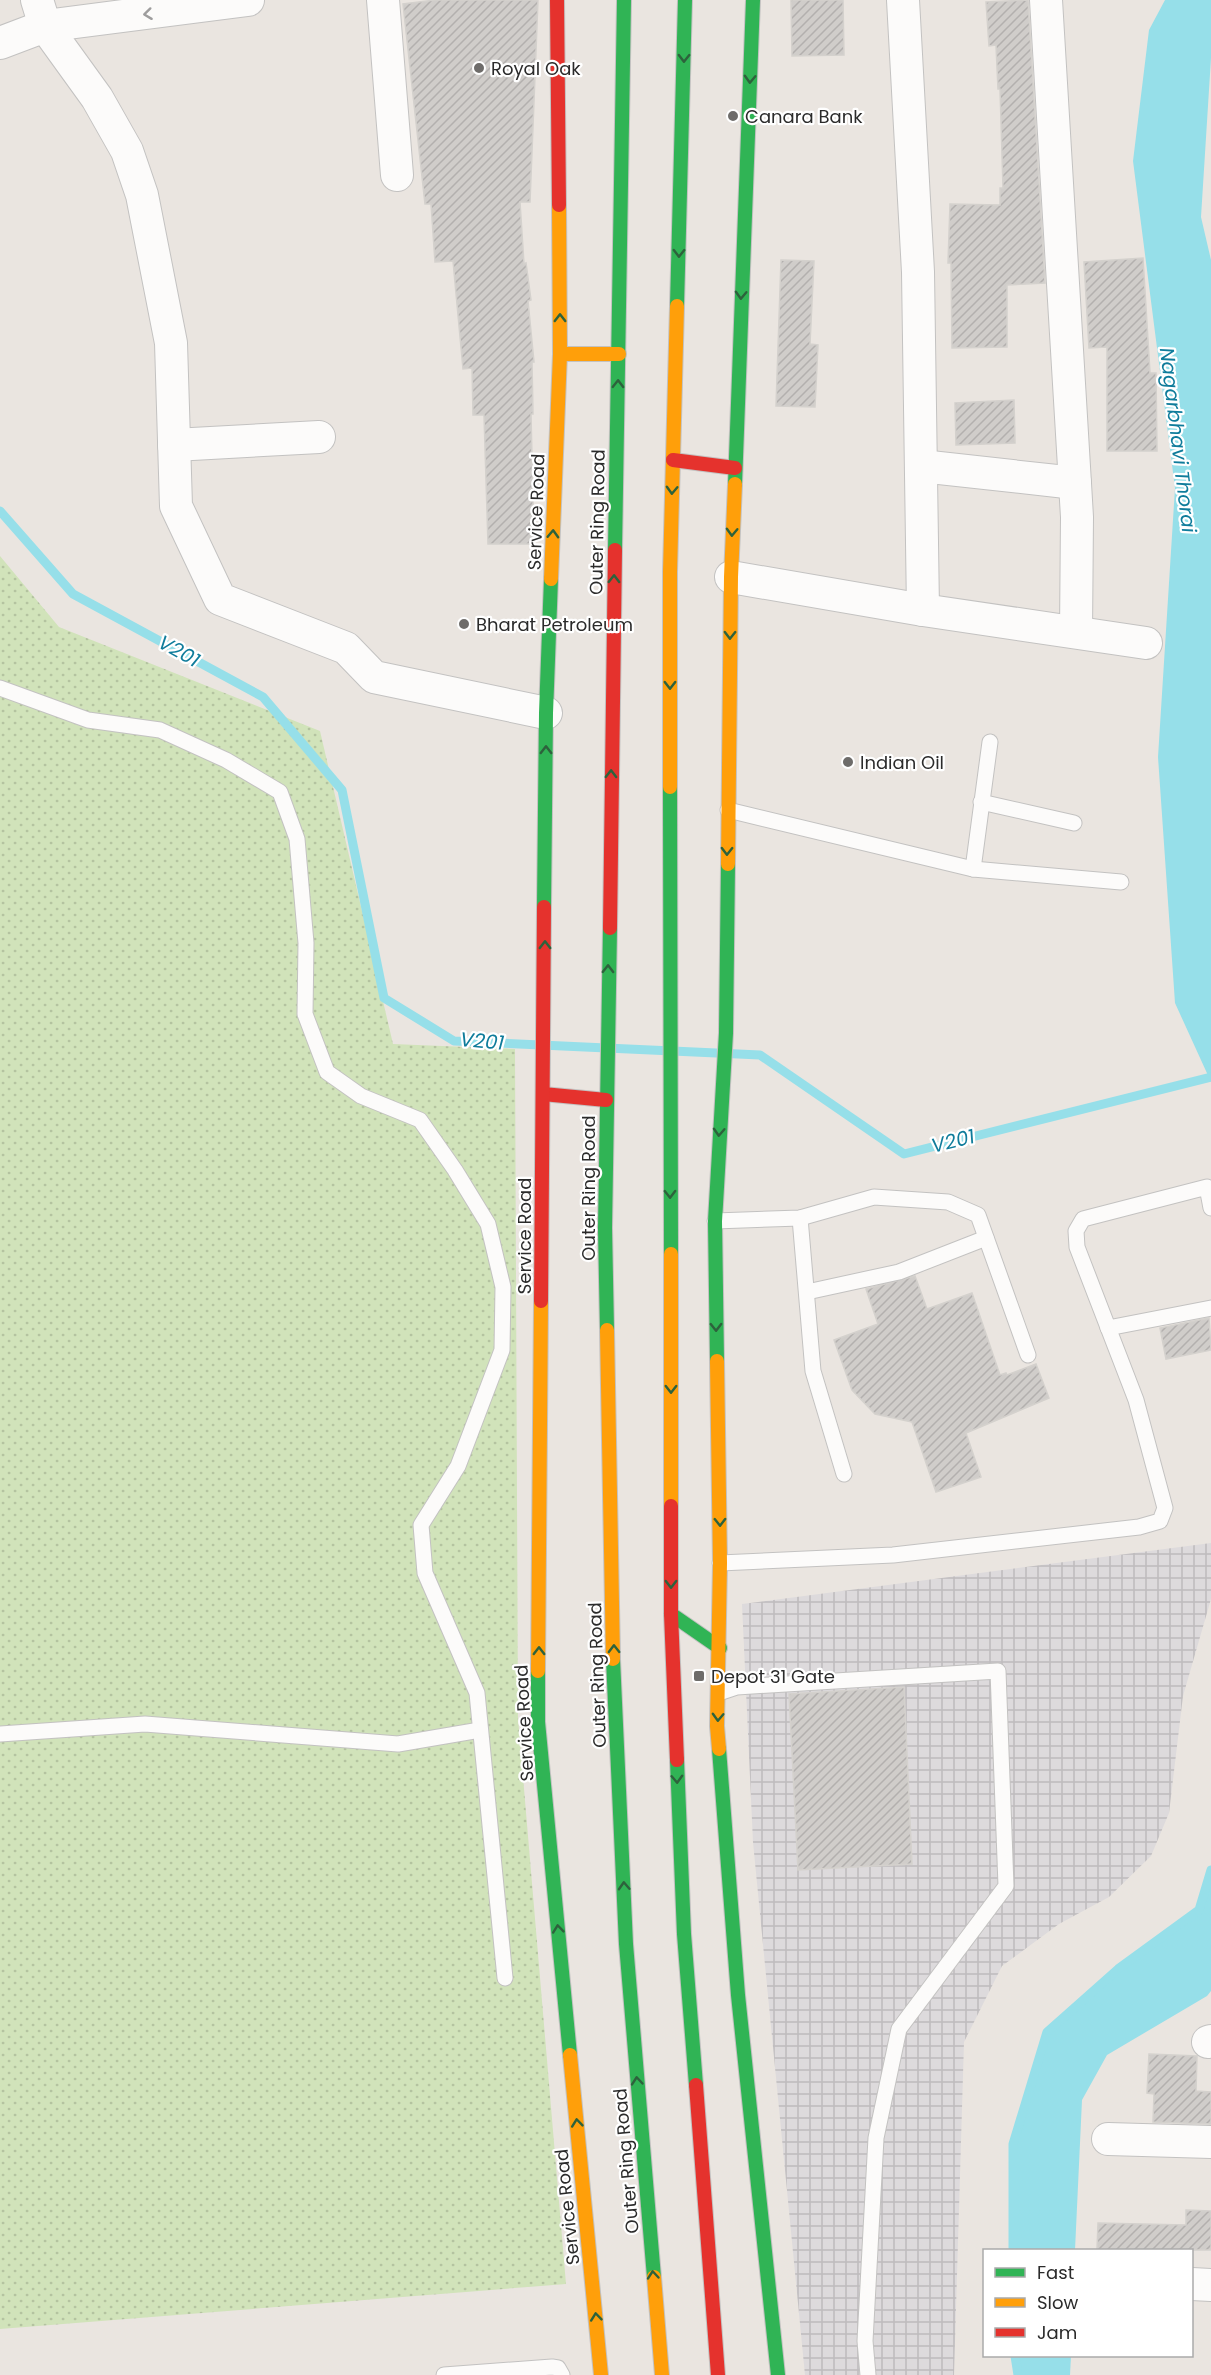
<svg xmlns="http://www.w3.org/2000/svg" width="1211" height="2375" font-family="Poppins,sans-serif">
<defs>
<pattern id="industrial-grid" width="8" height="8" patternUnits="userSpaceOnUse" patternTransform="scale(1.5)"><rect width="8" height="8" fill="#dddadc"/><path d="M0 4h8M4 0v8" fill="none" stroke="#bebbbd"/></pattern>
<pattern id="grass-dots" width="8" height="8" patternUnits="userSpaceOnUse" patternTransform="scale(1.5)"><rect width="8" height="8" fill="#d1e3ba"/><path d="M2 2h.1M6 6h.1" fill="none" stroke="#b4c3a0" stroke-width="1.8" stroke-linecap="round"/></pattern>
<pattern id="building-hatch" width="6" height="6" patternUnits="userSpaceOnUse" patternTransform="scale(1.5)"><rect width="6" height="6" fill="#d0cdca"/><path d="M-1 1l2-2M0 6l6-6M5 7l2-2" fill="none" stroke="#b3b0ae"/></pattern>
</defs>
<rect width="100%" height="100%" fill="#eae5e0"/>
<polygon fill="url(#industrial-grid)" points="1211,1543 1211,1599 1183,1696 1169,1813 1151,1856 1109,1897 1059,1924 1002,1966 964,2042 954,2375 805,2375 753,1842 742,1604"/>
<polygon fill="url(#grass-dots)" points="0,556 59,627 320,731 393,1044 515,1049 518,1718 566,2284 0,2329"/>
<g fill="#96dfe9">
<polygon points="1165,0 1211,0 1211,58 1201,217 1211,260 1211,1082 1175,1003 1158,757 1175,488 1133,161 1149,30"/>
<polygon points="1211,1870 1211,1991 1207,1996 1107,2055 1082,2100 1075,2250 1013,2250 1013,2144 1047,2032 1121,1966 1199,1910"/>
<polygon points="1015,2356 1071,2356 1070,2375 1018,2375"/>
</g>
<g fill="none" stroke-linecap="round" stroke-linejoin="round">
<g stroke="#96dfe9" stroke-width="9">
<polyline points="0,511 73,594 263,697 342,790 384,998 454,1041 760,1055 904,1154 1211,1077"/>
<polyline points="1013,2250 1013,2144 1047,2032 1118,1969 1199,1910 1211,1870"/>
<polyline points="1015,2356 1018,2375"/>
</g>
</g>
<g fill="url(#building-hatch)" stroke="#d4d1cd" stroke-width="1.5">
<polygon points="435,0 538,0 530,202 520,202 524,264 526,263 531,300 528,301 534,362 532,362 533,414 531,414 534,544 488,544 484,415 473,415 472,368 463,369 453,261 435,262 431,204 425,204 403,4"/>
<polygon points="791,0 843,0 844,55 792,56"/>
<polygon points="1028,0 1045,283 1007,285 1007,347 952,348 951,263 948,263 950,204 1000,205 1000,188 1003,188 1000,89 998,89 996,45 989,46 986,2"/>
<polygon points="1143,258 1150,373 1156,373 1157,451 1107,451 1107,347 1089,348 1084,262"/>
<polygon points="781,260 814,261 810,344 818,345 815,407 776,406"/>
<polygon points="1014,400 1015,443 956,445 955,403"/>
<polygon points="915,1276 927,1309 972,1293 1000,1375 1006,1373 1007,1375 1036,1364 1049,1398 966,1433 981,1477 936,1492 912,1422 875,1414 852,1390 834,1340 878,1324 866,1289"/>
<polygon points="1209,1318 1211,1350 1166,1359 1160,1328"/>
<polygon points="904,1687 912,1864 798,1870 789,1694"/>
<polygon points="1149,2054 1197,2056 1196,2091 1211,2092 1211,2124 1153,2122 1154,2094 1147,2093"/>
<polygon points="1186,2210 1211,2211 1211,2250 1097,2250 1098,2223 1186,2225"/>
</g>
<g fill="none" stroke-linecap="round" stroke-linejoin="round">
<defs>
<g id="lane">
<polyline points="0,688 88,720 160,730 226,760 280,792 297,839 306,943 305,1014 327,1072 361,1096 420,1120 455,1170 488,1224 503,1287 502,1350 458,1466 421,1525 425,1573 477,1693 505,1978"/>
<polyline points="981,802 1074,823"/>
<polyline points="728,810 973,869 1121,882"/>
<polyline points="973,869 990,742"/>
<polyline points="800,1218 813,1371 844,1474"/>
<polyline points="715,1221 800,1218 874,1197 948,1202 978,1215 1028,1355"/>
<polyline points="807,1292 899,1272 986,1238"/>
<polyline points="1108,1328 1211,1308"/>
<polyline points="720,1563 893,1555 1139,1527 1160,1521 1165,1508 1136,1400 1077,1247 1076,1231 1083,1219 1207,1187 1211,1208"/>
<polyline points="719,1693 737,1687 998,1671 1006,1886 899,2029 876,2138 865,2341 868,2375"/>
<polyline points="0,1734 145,1724 398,1744 480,1730"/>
<polyline points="444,2375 552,2367 558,2368 562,2375"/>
</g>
<g id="street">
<polyline points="37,0 45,26 97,98 127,151 142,195 171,343 176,506 220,599 346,648 374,677 546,713"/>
<polyline points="383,0 397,175"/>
<polyline points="903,0 918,272 923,610"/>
<polyline points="1046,0 1077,517 1076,632"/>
<polyline points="0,43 45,26 248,0"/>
<polyline points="174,445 319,437"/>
<polyline points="921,466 1075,483"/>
<polyline points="731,577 923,610 1146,643"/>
<polyline points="1208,2042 1211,2041"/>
<polyline points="1108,2139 1211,2142"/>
<polyline points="1192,2284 1211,2285"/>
</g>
<g id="fast">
<polyline points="677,306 685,0"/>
<polyline points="735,484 753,0"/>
<polyline points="615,550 624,0"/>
<polyline points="670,787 671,1254"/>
<polyline points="544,907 546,713 551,579"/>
<polyline points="607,1330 605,1228 610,928"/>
<polyline points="717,1361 715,1221 726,1033 728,864"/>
<polyline points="671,1614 720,1648"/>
<polyline points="613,1659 626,1944 654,2277"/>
<polyline points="538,1671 538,1722 570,2055"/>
<polyline points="719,1749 738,1995 778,2375"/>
<polyline points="677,1760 684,1934 696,2085"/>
</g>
<g id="slow">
<polyline points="560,354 619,354"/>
<polyline points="551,579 560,354 559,205"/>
<polyline points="670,787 670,572 677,306"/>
<polyline points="728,864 731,577 735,484"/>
<polyline points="671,1254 671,1506"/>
<polyline points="607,1330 613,1659"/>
<polyline points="717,1361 720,1563 717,1726 719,1749"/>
<polyline points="538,1671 541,1301"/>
<polyline points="570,2055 601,2375"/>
<polyline points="654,2277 662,2375"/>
</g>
<g id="jam">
<polyline points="557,0 559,205"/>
<polyline points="673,460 735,468"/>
<polyline points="610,928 615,550"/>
<polyline points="543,1094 606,1100"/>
<polyline points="541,1301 544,907"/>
<polyline points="671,1506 671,1614 677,1760"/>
<polyline points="696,2085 718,2375"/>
</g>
</defs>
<use href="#lane" stroke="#c3c2c1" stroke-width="17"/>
<use href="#street" stroke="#c3c2c1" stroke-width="34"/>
<use href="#fast" stroke="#c3c2c1" stroke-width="16"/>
<use href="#slow" stroke="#c3c2c1" stroke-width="16"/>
<use href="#jam" stroke="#c3c2c1" stroke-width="16"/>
<use href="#lane" stroke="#fcfbfa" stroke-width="15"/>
<use href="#street" stroke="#fcfbfa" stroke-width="32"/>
<use href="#fast" stroke="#30b455" stroke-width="14"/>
<use href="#slow" stroke="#ff9f0a" stroke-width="14"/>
<use href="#jam" stroke="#e5322d" stroke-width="14"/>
</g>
<defs><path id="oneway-chevron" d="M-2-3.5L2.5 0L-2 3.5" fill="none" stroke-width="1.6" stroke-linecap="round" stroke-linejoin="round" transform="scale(1.5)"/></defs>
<use stroke="#9e9d9d" href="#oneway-chevron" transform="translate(148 14) rotate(173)"/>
<g stroke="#2d623c">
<use href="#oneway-chevron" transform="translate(684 58) rotate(91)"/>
<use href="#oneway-chevron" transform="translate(750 79) rotate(92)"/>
<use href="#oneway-chevron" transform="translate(679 253) rotate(91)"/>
<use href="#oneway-chevron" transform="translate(741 295) rotate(92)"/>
<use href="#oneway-chevron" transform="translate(560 318) rotate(-90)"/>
<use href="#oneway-chevron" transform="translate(618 384) rotate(-89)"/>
<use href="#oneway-chevron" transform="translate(672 490) rotate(92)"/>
<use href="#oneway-chevron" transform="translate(732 532) rotate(92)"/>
<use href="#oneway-chevron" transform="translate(553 534) rotate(-88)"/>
<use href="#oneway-chevron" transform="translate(614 579) rotate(-89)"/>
<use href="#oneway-chevron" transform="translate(730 635) rotate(91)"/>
<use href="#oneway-chevron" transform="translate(670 685) rotate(90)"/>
<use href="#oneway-chevron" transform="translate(546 750) rotate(-90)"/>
<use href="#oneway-chevron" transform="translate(611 774) rotate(-89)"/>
<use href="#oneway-chevron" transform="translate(727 851) rotate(91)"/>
<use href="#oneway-chevron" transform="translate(545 945) rotate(-90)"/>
<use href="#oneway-chevron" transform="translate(608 969) rotate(-89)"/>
<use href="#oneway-chevron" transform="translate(719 1132) rotate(93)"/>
<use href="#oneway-chevron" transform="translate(670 1194) rotate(89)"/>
<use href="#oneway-chevron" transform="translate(716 1327) rotate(89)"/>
<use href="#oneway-chevron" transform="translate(671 1389) rotate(90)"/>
<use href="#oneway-chevron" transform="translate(720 1522) rotate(89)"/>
<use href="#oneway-chevron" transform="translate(671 1584) rotate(90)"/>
<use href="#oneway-chevron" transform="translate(614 1649) rotate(-91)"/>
<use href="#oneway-chevron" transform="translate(539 1651) rotate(-90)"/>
<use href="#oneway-chevron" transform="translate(718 1717) rotate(92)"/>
<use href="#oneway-chevron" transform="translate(677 1779) rotate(88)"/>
<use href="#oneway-chevron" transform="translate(624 1886) rotate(-93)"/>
<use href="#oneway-chevron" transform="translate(558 1929) rotate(-96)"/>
<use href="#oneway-chevron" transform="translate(637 2081) rotate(-95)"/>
<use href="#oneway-chevron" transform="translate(577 2123) rotate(-96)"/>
<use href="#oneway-chevron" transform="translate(653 2275) rotate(-95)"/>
<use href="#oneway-chevron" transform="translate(596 2317) rotate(-96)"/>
</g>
<g fill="#6e6c6a" stroke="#fff" stroke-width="2">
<circle cx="479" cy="68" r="6"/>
<circle cx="733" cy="116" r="6"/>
<circle cx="464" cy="624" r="6"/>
<circle cx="848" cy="762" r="6"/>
<rect x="693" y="1670" width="12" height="12" rx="3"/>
</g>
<g text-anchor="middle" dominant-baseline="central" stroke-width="4.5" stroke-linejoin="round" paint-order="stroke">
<g font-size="18" fill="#2b2b2b" stroke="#fff" text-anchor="start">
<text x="491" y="68">Royal Oak</text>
<text x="745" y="116">Canara Bank</text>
<text x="476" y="624">Bharat Petroleum</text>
<text x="860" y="762">Indian Oil</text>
<text x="711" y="1676">Depot 31 Gate</text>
</g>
<g font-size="18" fill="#2b2b2b" stroke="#fff">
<text transform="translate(536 512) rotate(-88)">Service Road</text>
<text transform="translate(597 522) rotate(-89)">Outer Ring Road</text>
<text transform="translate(588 1188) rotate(-90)">Outer Ring Road</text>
<text transform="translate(524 1236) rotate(-90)">Service Road</text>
<text transform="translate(597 1675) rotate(-92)">Outer Ring Road</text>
<text transform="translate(524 1723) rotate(-93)">Service Road</text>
<text transform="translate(626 2161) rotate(-95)">Outer Ring Road</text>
<text transform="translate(567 2207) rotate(-96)">Service Road</text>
</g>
<g font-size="20" font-style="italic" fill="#0f7c9b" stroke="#fff">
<text transform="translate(1178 440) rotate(83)">Nagarbhavi Thorai</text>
<text transform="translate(179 651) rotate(29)">V201</text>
<text transform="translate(482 1041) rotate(5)">V201</text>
<text transform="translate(953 1141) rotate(-14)">V201</text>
</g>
</g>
<rect x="983" y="2249" width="210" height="108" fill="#ffffff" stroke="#aaaaaa" stroke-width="1.5"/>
<rect x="995" y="2268" width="30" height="9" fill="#30b455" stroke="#aaaaaa" stroke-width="1.5"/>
<text x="1037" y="2279" font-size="18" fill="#2b2b2b">Fast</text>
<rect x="995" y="2298" width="30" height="9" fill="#ff9f0a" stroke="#aaaaaa" stroke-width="1.5"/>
<text x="1037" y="2309" font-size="18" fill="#2b2b2b">Slow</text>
<rect x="995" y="2328" width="30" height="9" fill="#e5322d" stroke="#aaaaaa" stroke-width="1.5"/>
<text x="1037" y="2339" font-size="18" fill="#2b2b2b">Jam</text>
</svg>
